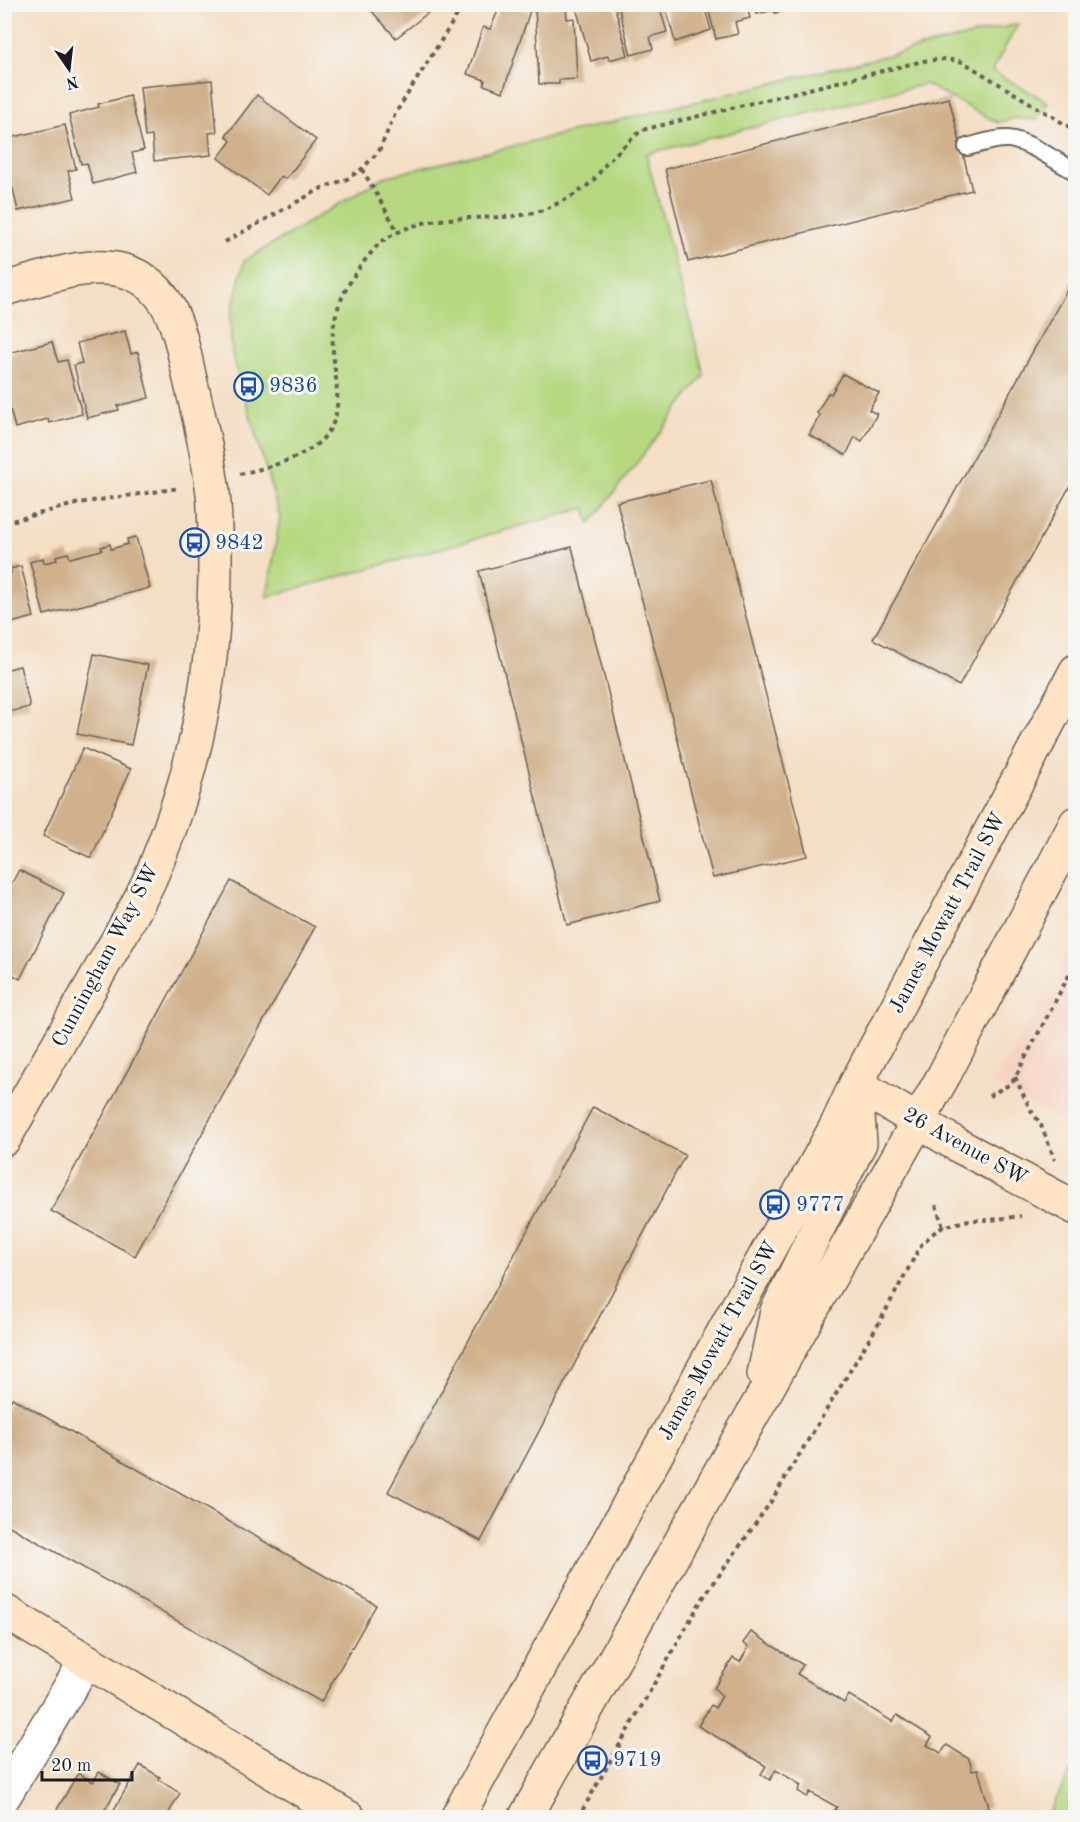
<svg xmlns="http://www.w3.org/2000/svg" width="1080" height="1822" font-family="'Old Standard TT',serif">
<rect width="100%" height="100%" fill="#f6f6f2"/>
<filter id="ink" filterUnits="userSpaceOnUse"><feTurbulence type="fractalNoise" baseFrequency=".0167" numOctaves="2"/><feDisplacementMap in="SourceGraphic" scale="12" xChannelSelector="R" yChannelSelector="G"/><feConvolveMatrix kernelMatrix="1 2 1 2 8 2 1 2 1" color-interpolation-filters="sRGB"/></filter>
<filter id="wash" filterUnits="userSpaceOnUse"><feTurbulence type="fractalNoise" baseFrequency=".008" numOctaves="4" result="noise"/><feDisplacementMap in="SourceGraphic" scale="24" xChannelSelector="R" yChannelSelector="G"/><feGaussianBlur stdDeviation="1.35" result="paint"/><feColorMatrix in="noise" values="0 0 0 0 0 0 0 0 0 0 0 0 0 0 0 0 0 1.4 0 .05"/><feComposite in="paint" operator="in"/></filter>
<g filter="url(#wash)">
<rect width="100%" height="100%" fill="#f4dec4"/>
<polygon fill="#f6d2c3" points="1075,941 1075,1128 993,1084"/>
<g fill="#b5d881" stroke="#687a4e" stroke-width="1.5">
<polygon points="1018,24 992,71 1048,102 1037,120 1015,118 998,123 925,84 646,154 704,375 590,524 585,508 267,597 280,517 232,354 230,319 244,261 384,177"/>
<polygon points="1075,1763 1075,1817 1060,1817 1050,1811"/>
</g>
<g id="blocks">
<g fill="#d0b18b">
<polygon points="373,4 429,4 433,9 396,38 369,8"/>
<polygon points="501,4 510,4 530,11 503,92 484,85 485,80 467,74 483,27 490,29"/>
<polygon points="575,4 614,4 628,55 609,60 608,56 591,61"/>
<polygon points="707,4 746,4 750,18 735,22 738,34 716,39"/>
<polygon points="755,4 794,4 795,8 775,13 774,10 757,14"/>
<polygon points="618,5 659,5 667,32 650,37 653,49 631,55"/>
<polygon points="665,5 704,5 711,30 675,42"/>
<polygon points="566,6 567,19 574,18 577,79 559,80 559,84 539,84 535,7"/>
<polygon points="212,80 217,132 209,133 211,155 154,161 152,136 145,137 140,87"/>
<polygon points="257,95 316,140 286,179 281,176 267,195 218,158 231,141 226,136"/>
<polygon points="130,96 144,150 132,153 137,172 93,184 87,163 81,164 69,115 99,107 98,104"/>
<polygon points="949,98 972,190 688,262 665,169"/>
<polygon points="65,125 76,169 68,171 75,198 18,211 13,189 7,191 5,182 5,139"/>
<polygon points="1076,274 1076,475 959,686 873,639"/>
<polygon points="125,331 131,354 138,352 149,398 117,406 119,410 87,418 74,365 82,363 77,343"/>
<polygon points="52,342 58,362 67,360 82,414 49,423 48,419 15,428 4,387 4,379 9,378 4,354"/>
<polygon points="843,374 879,393 869,410 877,414 862,441 855,437 846,455 809,435 820,415 817,413 828,393 831,394"/>
<polygon points="711,480 807,856 713,878 617,502"/>
<polygon points="136,537 150,588 44,615 30,562 43,558 44,563 57,560 56,556 68,553 70,558 102,550 101,547 110,544 111,549 128,544 127,539"/>
<polygon points="572,547 660,901 567,925 479,571"/>
<polygon points="21,566 34,617 4,625 4,575 11,573 10,569"/>
<polygon points="94,654 148,665 131,745 77,734"/>
<polygon points="20,666 30,707 4,713 4,670"/>
<polygon points="83,748 131,769 91,858 43,836"/>
<polygon points="19,870 64,893 20,979 4,970 4,898"/>
<polygon points="231,881 315,927 135,1256 51,1211"/>
<polygon points="593,1107 685,1155 481,1541 388,1492"/>
<polygon points="12,1398 376,1605 321,1702 4,1523 4,1411"/>
<polygon points="751,1632 803,1665 797,1674 844,1703 849,1695 893,1722 897,1715 932,1737 927,1745 941,1753 947,1745 969,1759 972,1771 978,1770 989,1807 982,1809 984,1818 852,1818 846,1814 843,1818 833,1812 837,1807 810,1792 807,1797 798,1791 801,1785 776,1770 770,1780 761,1774 766,1766 698,1726 711,1705 715,1708 722,1696 714,1688 733,1658 740,1662 749,1647 743,1643"/>
<polygon points="140,1765 160,1777 159,1780 180,1793 166,1818 109,1818"/>
<polygon points="99,1772 120,1784 100,1818 52,1818 78,1773 93,1782"/>
</g>
</g>
</g>
<g filter="url(#ink)">
<use href="#blocks" fill-opacity="0" stroke="#686057" stroke-width="1.5"/>
<g fill="none" stroke-linecap="round" stroke-linejoin="round">
<defs>
<path id="lane" d="M967,147C980,144 995,138 1008,139C1029,141 1057,162 1076,172"/>
<polyline id="street" points="4,1796 86,1661"/>
<g id="secondary">
<path d="M4,289C42,279 87,260 125,271C174,286 180,336 190,379C198,412 206,445 211,479C216,507 215,536 215,564C215,670 197,764 157,862C141,902 118,939 97,976C66,1030 35,1085 4,1139"/>
<polyline points="856,1084 961,1147 1076,1208"/>
<polyline points="764,1374 777,1311 860,1143 856,1089"/>
<polyline points="4,1611 349,1818"/>
<polyline points="457,1818 836,1127 856,1084 1076,671"/>
<polyline points="525,1818 944,1075 1076,823"/>
</g>
</defs>
<use href="#lane" stroke="#686057" stroke-width="20"/>
<use href="#street" stroke="#686057" stroke-width="36"/>
<use href="#secondary" stroke="#686057" stroke-width="36"/>
<g stroke="#686057" stroke-width="4" stroke-dasharray="4.5 4.5" stroke-linecap="butt">
<polyline points="362,169 398,232"/>
<polyline points="225,242 322,188 347,179 362,169 379,151 395,114 464,4"/>
<path d="M240,474C277,465 334,453 337,406C339,379 329,351 334,324C339,294 358,267 378,245C385,238 396,233 405,229C452,209 504,226 548,208C561,202 577,194 588,185C595,180 600,171 606,164C617,152 629,141 642,130L923,61L945,59L963,62L1076,131"/>
<polyline points="4,523 79,503 180,488"/>
<polyline points="1015,1077 1030,1109 1040,1123 1055,1160"/>
<polyline points="989,1096 1012,1083 1076,962"/>
<polyline points="936,1205 943,1227"/>
<polyline points="578,1818 701,1601 770,1503 879,1323 921,1245 932,1234 943,1227 969,1220 990,1220 1021,1216"/>
</g>
<use href="#lane" stroke="#fff" stroke-width="16"/>
<use href="#street" stroke="#fff" stroke-width="33"/>
<use href="#secondary" stroke="#fee4c5" stroke-width="33"/>
</g>
</g>
<defs>
<symbol id="bus-ring" viewBox="-11 -11 22 22"><circle r="9.5" fill="#f6f6f2" stroke="#1a4fb4" stroke-width="1.5"/><path d="M-5-6H5V4H4V6H2V4H-2V6H-4V4H-5ZM-3.5-4V0h7V-4ZM-3.5 1.2v1.5H-2V1.2ZM2 1.2v1.5H3.5V1.2Z" fill="#1a4fb4"/></symbol>
</defs>
<g fill-rule="evenodd">
<use href="#bus-ring" x="232" y="370" width="33" height="33"/>
<use href="#bus-ring" x="178" y="526" width="33" height="33"/>
<use href="#bus-ring" x="758" y="1188" width="33" height="33"/>
<use href="#bus-ring" x="576" y="1744" width="33" height="33"/>
</g>
<g text-anchor="middle" dominant-baseline="central" stroke-width="6" stroke-linejoin="round" paint-order="stroke">
<g font-size="21" fill="#164399" stroke="#f6f6f2" text-anchor="start">
<text x="269" y="386">9836</text>
<text x="215" y="543">9842</text>
<text x="796" y="1205">9777</text>
<text x="613" y="1760">9719</text>
</g>
<g font-size="21" fill="#1c1c1c" stroke="#f6f6f2">
<text transform="translate(948 913) rotate(-62)">James Mowatt Trail SW</text>
<text transform="translate(106 956) rotate(-62)">Cunningham Way SW</text>
<text transform="translate(965 1147) rotate(29)">26 Avenue SW</text>
<text transform="translate(719 1341) rotate(-61)">James Mowatt Trail SW</text>
</g>
</g>
<rect width="1080" height="1822" fill="none" stroke="#f6f6f2" stroke-width="24"/>
<g transform="translate(69 69) rotate(166)" stroke="#f6f6f2" stroke-width="4.5" paint-order="stroke">
<path d="M0-4.5L10 22L0 15L-10 22Z" fill="#1c1c1c"/>
<text y="-9" font-size="16" font-weight="bold" text-anchor="middle" fill="#1c1c1c">N</text>
</g>
<path d="M42 1771v9h90v-9" fill="none" stroke="#1c1c1c" stroke-width="3"/>
<text x="51" y="1771" font-size="18" fill="#1c1c1c" stroke="#f6f6f2" stroke-width="4.5" paint-order="stroke">20 m</text>
</svg>
